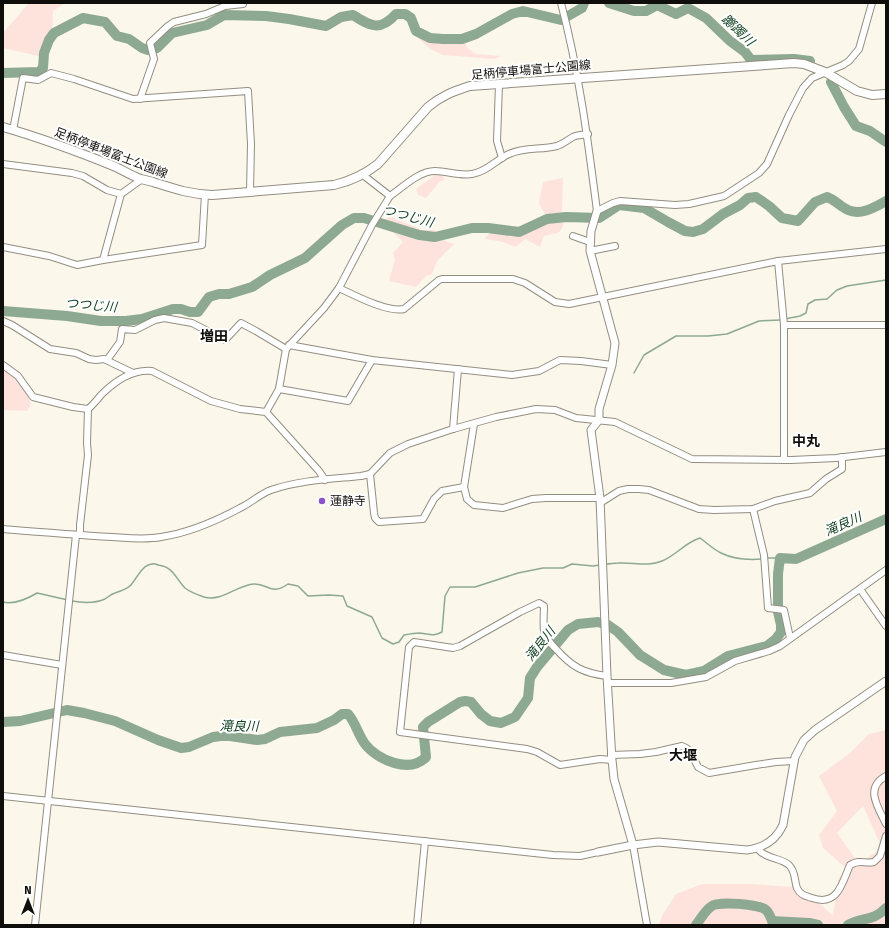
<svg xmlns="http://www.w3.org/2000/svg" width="889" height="928" font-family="'Fira Sans','Noto Sans JP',sans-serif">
<rect width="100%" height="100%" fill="#fbf7ea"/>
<g fill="#fee3dd">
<polygon points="29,3 65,3 53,11 52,45 43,57 3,48 3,33"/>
<polygon points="408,29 466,41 466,47 476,54 501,56 495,59 443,55 430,49"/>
<polygon points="435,175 442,175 445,180 440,181 426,198 418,195 416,189"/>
<polygon points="563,178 562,212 546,216 539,203 543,182"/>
<polygon points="389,216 422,230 435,230 445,241 454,244 437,261 432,274 426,276 416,287 389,281 395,260 393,253 403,242 393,232 380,228"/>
<path d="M545,219L564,221C562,235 556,233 544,236L540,247L525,239C514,250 515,246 502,242C496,240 490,240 484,239L491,232L527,228Z"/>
<path d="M3,370C21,375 25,388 31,404L27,411L6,410L3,411Z"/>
<polygon points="886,730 886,925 659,925 663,914 676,894 702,884 752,884 793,887 815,899 833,916 839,877 882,848 863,806 837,833 857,861 846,868 823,848 819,835 837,811 819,776 850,753 869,734"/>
</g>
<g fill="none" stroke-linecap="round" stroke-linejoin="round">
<g stroke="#8da992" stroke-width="1.5">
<polyline points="785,319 800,316 806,313 808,304 815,300 827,299 837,290 847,286 886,280"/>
<polyline points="634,373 644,355 676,336 708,336 727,334 759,321 781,320"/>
<polyline points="766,558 780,558"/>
<path d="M606,564C610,564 614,563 618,563C633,562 648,567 662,561C677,555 684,543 700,538C707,543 713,549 721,553C733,559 749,560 762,559"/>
<path d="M72,601C83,603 94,604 105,599C108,597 111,594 115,593C121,591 127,589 131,585C137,578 142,565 152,564C154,563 156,564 158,565C174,567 175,578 185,588C190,592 198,595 204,597C222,602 237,585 254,584C269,584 271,596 288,584L298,586L308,596L329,595L343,596L347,606L372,617L382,638L393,644L399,642L404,635C409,634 415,633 420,633C430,634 432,637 442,632L445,596L450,587H475L518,573L543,568H563L572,564L593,566L600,565"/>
<path d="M3,602C15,605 27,599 37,593L68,600"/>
</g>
<g stroke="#8da992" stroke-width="10">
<polyline points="609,3 634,11 646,11 657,5 676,14 688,8 706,18 730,41 745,52 751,60 794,59 810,61"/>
<path d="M3,73L39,72L43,68L44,53L49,40L54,33L83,18L105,22L117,36L129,39L142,48L148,50L157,48L172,33L207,25L224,15L266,16L289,19L326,26L341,17L353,15C370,26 380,32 396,14H405L411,18L416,31L430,38L443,39H462L476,34L512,14L523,11L561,20L582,8L584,3"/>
<polyline points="831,82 844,107 856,126 870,131 886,142"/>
<path d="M3,311L67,316L101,321H126L142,319L173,309H181L190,312H198L209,297L219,294H229L252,287L270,275L305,258L342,225L354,218H364L419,235L435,237L472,228H488L519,232L547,219L566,217L599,218L619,205L644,208L668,222L685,231L693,232L703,229L723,214L740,205L748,198L756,197L769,206L782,218L798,221L815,202L827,197C835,200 841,207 848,210C861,216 875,207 886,201"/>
<path d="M3,722L20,721L67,710L84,713L115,721L158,740L181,748L189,747L213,737L221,736H230L257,740L265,739L280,732L317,728L334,720L342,714H348C356,723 358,735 365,744C377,760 410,774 426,757L423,727L428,722L460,702L465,701L471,702L481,714L490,721L501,723L515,717L528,698L530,678L537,667L568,630L578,624L598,622L608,625L618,632L640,655L664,670L686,675L704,671L728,656L767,646L776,639L781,632V625L778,612V574L780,558L796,559L886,519"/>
<path d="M696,925C701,919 705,910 712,906C718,901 760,904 766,910C769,913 771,918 772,921L809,923L818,925"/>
<path d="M848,925C862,916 872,923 886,908"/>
</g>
<defs>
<g id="minor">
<path d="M561,3C579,71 588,141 597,211L613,203L620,201L675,205L689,204L724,196L759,173L767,164L789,115L803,88L812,78L843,65L849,61L859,49L872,3"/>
<polyline points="499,84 497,141 502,158"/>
<polyline points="140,99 154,59 150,43 168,26 174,22 206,14 225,6 243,4"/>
<polyline points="13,130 23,78 38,80 51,73 74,79 133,99 248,91 251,144 250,192"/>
<polyline points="3,164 72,173 83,176 107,190 121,194 142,179"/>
<path d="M390,196C403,187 419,171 435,171C447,171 459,176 472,174C486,172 496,160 509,154C524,147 541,150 557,146C564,144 567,140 573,137C576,135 583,135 588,134"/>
<polyline points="573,236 590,242"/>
<polyline points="3,247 49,256 77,265 103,260 202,245 205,194"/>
<polyline points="590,251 615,246"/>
<polyline points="103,260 121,194"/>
<polyline points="778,261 784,325 784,460"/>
<path d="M339,288C354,295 388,313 404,309L439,280L442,279H513L525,283L555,302L569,304L778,261L886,249"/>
<polyline points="3,321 12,325 50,349 76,353 89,359 96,360 104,359 133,373"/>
<polyline points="784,325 886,325"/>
<polyline points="289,345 372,360 512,375 539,371 560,360 581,361 612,365"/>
<polyline points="107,360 120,342 122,329 135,330 155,320 164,318 192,323 225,340 241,323 256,331 286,349"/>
<path d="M3,365L18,376L33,397L73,407L88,409C93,405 97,400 101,395C114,382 132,369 152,371L211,401L240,409L266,412L319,471L325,480"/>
<polyline points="279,389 348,401 372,360"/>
<polyline points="266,412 279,389 286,349 324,308 339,288 372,225 390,196 363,175"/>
<polyline points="453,429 458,369"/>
<polyline points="370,474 374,513 375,518 379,522 423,519 434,499 442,491 464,487 474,424"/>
<polyline points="464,487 467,499 474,505 503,508 532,499 546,498 600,498"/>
<polyline points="600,503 619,491 628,489 639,489 649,490 699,509 714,510 753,509 775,501 810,493 826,479 842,469 842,457"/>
<polyline points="753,509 764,555 768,608 784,610 790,638"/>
<path d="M3,529C39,532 76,535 112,537C128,538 145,540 161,537C188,533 216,521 240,508C251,503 260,494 271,490C300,480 332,479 361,476L370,474L390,453L408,444L453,429L496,417L536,409L555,410L576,418L615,422L692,459L791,460L836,458L886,452"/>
<polyline points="80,535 80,525 88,455 87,443 88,409"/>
<polyline points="860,589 886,626"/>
<polyline points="3,655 62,665"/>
<path d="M607,676C583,673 572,667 556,649C551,644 546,639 544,631C543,623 544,614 544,606L539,603L520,612L460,646L453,648L414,642L409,647L400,732L527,749L537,752L560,765L600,759L612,760"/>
<polyline points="607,683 671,683 706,677 735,661 769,651 780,646 886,570"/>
<polyline points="611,755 640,754 656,752 682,746 686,748 690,751 698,767 709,773 756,765 776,762 794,761"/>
<path d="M886,776C864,788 878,807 886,824"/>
<polyline points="3,796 553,855 580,856 598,852"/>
<polyline points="633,845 647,925"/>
<path d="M757,848C759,850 761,853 764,854C772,859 782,859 789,865C796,872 794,880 797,888C800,895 806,896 812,898C838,907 842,883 850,865C860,859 864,864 874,862L880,856L886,836"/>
<polyline points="35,925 76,535"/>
<polyline points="417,925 425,841"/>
</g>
<g id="tertiary">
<polyline points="597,211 591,231 590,251 615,343 612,365 599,409 599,420 591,430 600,498 607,676 612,760 614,779 633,845"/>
<path d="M598,852L633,845L658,842L747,850C763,848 776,840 783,825L795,757L804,740L815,730L886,681"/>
</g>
<path id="secondary" d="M3,127C41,138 79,152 116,167C124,171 132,176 141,179C145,180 149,181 153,182C175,189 189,194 212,195L334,185C351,181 364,175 378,164L428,107C441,96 454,91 470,86L794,63L804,64L825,72L857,91L872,95L886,94"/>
</defs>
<use href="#minor" stroke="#938e82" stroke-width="8"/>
<use href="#tertiary" stroke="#938e82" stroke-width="9"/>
<use href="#secondary" stroke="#938e82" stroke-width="10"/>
<use href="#minor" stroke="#fff" stroke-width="6"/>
<use href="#tertiary" stroke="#fff" stroke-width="7"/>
<use href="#secondary" stroke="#fff" stroke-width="8"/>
</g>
<circle fill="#8954cb" stroke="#fff" stroke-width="1.5" cx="322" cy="501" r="4"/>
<g text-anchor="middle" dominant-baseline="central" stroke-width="4" stroke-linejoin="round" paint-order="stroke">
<g font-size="12" fill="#100e0a" stroke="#fff">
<text transform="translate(531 70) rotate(-5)">足柄停車場富士公園線</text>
<text transform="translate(111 153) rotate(21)">足柄停車場富士公園線</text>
</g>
<g font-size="12" fill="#100e0a" stroke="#fff" text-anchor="start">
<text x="330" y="501">蓮静寺</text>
</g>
<g font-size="13" font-style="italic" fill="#0c3c1c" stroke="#fff">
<text transform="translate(738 30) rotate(43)">躑躅川</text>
<text transform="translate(408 216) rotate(15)">つつじ川</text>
<text transform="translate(91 305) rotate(5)">つつじ川</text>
<text transform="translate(843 524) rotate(-24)">滝良川</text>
<text transform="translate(540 644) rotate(-51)">滝良川</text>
<text transform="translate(239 726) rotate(1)">滝良川</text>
</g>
<g font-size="14" font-weight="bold" fill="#100e0a" stroke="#fff">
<text x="214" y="336">増田</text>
<text x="806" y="441">中丸</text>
<text x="683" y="755">大堰</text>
</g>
</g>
<rect width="889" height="928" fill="none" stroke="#100e0a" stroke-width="8"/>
<g transform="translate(28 900)" stroke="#ffffff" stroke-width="3" paint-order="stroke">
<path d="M0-3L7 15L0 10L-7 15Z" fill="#100e0a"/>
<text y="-6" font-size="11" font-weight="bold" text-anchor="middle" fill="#100e0a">N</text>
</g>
</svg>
